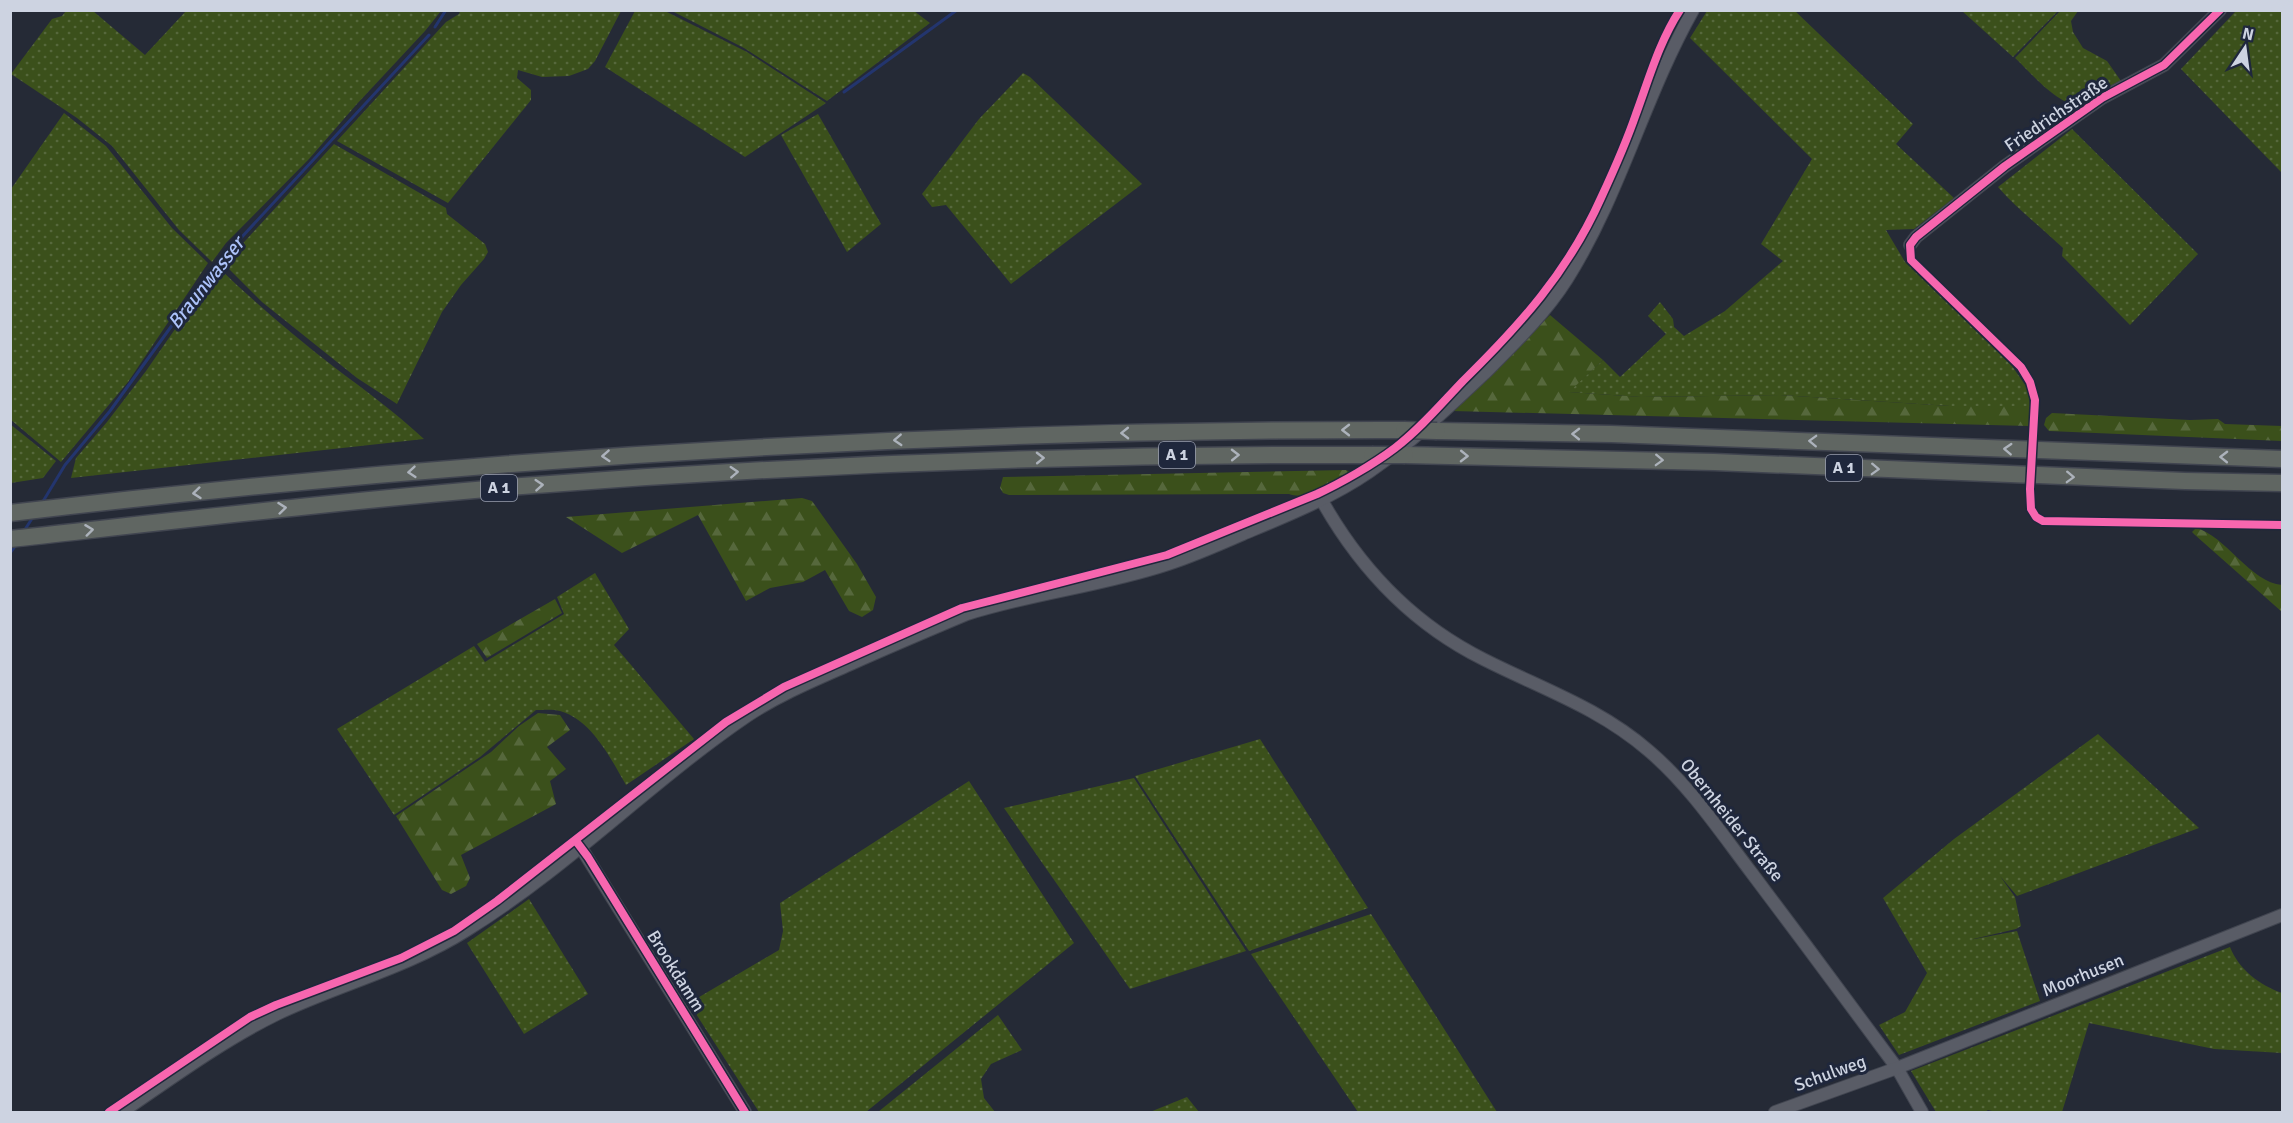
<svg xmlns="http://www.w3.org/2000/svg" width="2293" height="1123" font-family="Signika,sans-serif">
<defs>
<pattern id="grass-dots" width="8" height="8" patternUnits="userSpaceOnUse" patternTransform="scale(1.5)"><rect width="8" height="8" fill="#3b501b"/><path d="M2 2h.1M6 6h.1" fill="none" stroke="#56683c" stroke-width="1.8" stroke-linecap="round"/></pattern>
<pattern id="forest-firs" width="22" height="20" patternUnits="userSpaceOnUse" patternTransform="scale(1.5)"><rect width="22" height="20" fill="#3b501b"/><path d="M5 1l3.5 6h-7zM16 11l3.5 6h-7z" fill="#56683c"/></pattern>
</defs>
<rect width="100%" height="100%" fill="#252a36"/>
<g fill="url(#grass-dots)">
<polygon points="1794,10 1913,124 1896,144 1954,198 1914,229 1886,230 1905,262 2012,366 2028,389 2030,406 1950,406 1780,395 1641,397 1568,392 1603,360 1620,377 1666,334 1648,316 1660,302 1673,319 1674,327 1684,336 1725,311 1783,261 1761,244 1812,159 1690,38 1707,11"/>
<polygon points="66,11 93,11 145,55 186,11 441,11 425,31 356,105 309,159 226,243 212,262 179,230 112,146 77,118 11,74 52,19 62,16"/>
<polygon points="460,11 621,11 595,61 588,69 569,76 542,77 518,70 517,78 531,90 531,100 448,203 337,141 446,22 459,14"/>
<polygon points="635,11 665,11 747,52 826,103 745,157 605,67"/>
<polygon points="672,11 914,11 930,23 827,101 744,48"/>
<polygon points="1962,11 2058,11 2013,57"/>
<path d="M2060,11H2078L2071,21L2073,32L2083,48L2107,61L2121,81L2076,104C2057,104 2029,71 2015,58Z"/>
<polygon points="2236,11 2282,11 2282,173 2181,69"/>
<polygon points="1023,73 1030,77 1142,184 1011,284 946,205 932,207 922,194 979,119"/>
<polygon points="64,113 106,146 172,228 208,263 128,382 61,462 11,420 11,189"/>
<polygon points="818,114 881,224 847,252 781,135"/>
<path d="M2072,129L2198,254L2130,325L2062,256L2063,248C2041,227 2017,209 1998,187Z"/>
<polygon points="334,144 446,208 447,214 485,244 488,252 484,259 461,285 442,312 397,404 357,378 262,302 224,264"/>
<path d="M218,267C255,303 294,336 334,367C366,391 395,412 424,439L71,478L76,458L107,422L146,371Z"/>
<polygon points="10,424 56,461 43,478 11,483"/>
<path d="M595,573L629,629L614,645L694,739L626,785C611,759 592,720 560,711C553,709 543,710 536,710L480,757L394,815L337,729L474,646L485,662L564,614L557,597Z"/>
<polygon points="2098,734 2199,828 2017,896 2000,876 2015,897 2021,926 2016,929 1969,940 2017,931 2040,1001 1899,1055 1879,1025 1905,1012 1927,973 1883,898 1954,839"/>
<polygon points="1260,739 1368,908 1249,951 1135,776"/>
<polygon points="1134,778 1246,951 1130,989 1004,808"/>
<polygon points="969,781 1074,943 866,1112 759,1112 689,1003 779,950 783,931 780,903"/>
<polygon points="529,899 588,994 524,1034 467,943"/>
<polygon points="1371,914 1497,1112 1358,1112 1251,954"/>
<path d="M2230,947C2239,970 2260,985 2282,993V1053L2214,1049L2089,1023L2062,1112H1996L1988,1110L1985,1112H1936L1911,1071Z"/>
<polygon points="998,1015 1022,1050 991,1064 981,1079 984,1098 995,1112 878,1112"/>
<polygon points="1187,1097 1199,1112 1150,1112"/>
</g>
<g fill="url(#forest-firs)">
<polygon points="1550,315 1603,360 1569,392 1641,397 1780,395 1950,406 2030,406 2029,426 1453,411"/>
<polygon points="2052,413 2190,420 2218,419 2225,424 2282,426 2282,441 2049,431 2044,425 2046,418"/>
<path d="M1346,470L1350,472C1337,485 1307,501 1289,494L1009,495L1003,493L1000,488L1003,477Z"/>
<polygon points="802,498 812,501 857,564 876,597 873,610 862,617 849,611 825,570 803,582 770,588 746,601 698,515 622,553 566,517"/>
<path d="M2196,528C2225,535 2251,583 2282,585V612L2195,535L2192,532Z"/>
<polygon points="555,599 562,613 487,658 477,644"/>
<polygon points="538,713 560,715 570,730 547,747 566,769 550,781 556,804 461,855 470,878 466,886 451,894 442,890 396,816 491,752 519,726"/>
</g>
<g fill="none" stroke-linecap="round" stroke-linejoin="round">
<g stroke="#23356e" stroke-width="3">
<polyline points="435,27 446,10"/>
<polyline points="844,92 957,10"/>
<polyline points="42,503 65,465 110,411 215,266 429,35"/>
<polyline points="24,531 33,517"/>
<polyline points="10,553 16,545"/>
</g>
<defs>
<g id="minor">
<polyline points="1910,245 1916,237 2005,166 2102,98 2164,65 2220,10"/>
<path d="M1321,499C1359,567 1413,624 1483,659C1542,689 1598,707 1649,751C1689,785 1719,830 1751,872C1800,937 1849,1003 1897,1068L1922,1112"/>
<polyline points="580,846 745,1112"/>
<path d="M122,1112C172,1078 222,1041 277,1014C340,984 407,968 467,930C567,868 650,782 747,716C780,694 817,679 853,663C891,646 929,630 967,614C1033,593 1102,586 1168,564C1193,556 1218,545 1243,534C1286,516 1331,498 1369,472C1411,443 1447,409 1484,374C1513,345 1545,314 1567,279C1620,195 1644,97 1693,10"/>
<polyline points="1775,1112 1897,1068 2282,915"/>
</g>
<g id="highway">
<polyline points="1437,431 1611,434 2282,459"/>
<polyline points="1405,455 1714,462 2185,481 2282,483"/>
<path d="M10,513C473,458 938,429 1404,430"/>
<path d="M10,539C181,520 351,500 522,486C805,464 1088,454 1372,455"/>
</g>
</defs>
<use href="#minor" stroke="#414550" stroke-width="14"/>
<use href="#highway" stroke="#414550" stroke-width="19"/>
<use href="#minor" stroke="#595c66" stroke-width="12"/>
<use href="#highway" stroke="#606662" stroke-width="16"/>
<defs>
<g id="highway-bridge">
<polyline points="1404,430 1437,431"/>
<polyline points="1372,455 1405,455"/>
</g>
</defs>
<use href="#highway-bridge" stroke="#414550" stroke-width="19" stroke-linecap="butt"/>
<use href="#highway-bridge" stroke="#606662" stroke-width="16"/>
<defs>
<g id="cycleway">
<polyline points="2220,10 2164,65 2102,98 2005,166 1916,237 1910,245 1911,260 2021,367 2030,382 2035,400 2030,489 2031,509 2036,517 2043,521 2282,525"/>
<polyline points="576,841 588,857 745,1112"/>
<path d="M109,1112L250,1017L276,1005L401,958L454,931L497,901L726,722L784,687L962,608L1167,555L1317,494C1341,483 1374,464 1395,448C1420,429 1441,404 1463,381C1520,325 1568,272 1601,198C1614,170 1626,143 1636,114C1649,79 1659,42 1680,10"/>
</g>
</defs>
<use href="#cycleway" stroke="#1f273c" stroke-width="11"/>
<use href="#cycleway" stroke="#f766af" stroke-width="8"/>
</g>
<defs><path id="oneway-chevron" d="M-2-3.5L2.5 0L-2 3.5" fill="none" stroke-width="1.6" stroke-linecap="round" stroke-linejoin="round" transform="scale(1.5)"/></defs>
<g stroke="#acb2bb">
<use href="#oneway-chevron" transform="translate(1346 430) rotate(-180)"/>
<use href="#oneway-chevron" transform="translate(1125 433) rotate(179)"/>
<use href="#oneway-chevron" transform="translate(1576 434) rotate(-179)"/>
<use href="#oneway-chevron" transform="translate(898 440) rotate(177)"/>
<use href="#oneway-chevron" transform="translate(1813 441) rotate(-178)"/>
<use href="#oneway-chevron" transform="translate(2008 449) rotate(-177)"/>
<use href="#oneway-chevron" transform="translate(1235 455) rotate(-1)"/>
<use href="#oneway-chevron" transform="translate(606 456) rotate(176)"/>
<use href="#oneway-chevron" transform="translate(1464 456) rotate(1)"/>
<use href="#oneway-chevron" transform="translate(2224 457) rotate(-179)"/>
<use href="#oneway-chevron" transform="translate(1040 458) rotate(-1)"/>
<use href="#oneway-chevron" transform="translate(1659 460) rotate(2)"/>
<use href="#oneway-chevron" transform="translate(1875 469) rotate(2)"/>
<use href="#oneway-chevron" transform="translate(412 472) rotate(175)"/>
<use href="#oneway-chevron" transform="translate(734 472) rotate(-3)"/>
<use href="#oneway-chevron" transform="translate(2070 477) rotate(2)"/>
<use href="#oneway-chevron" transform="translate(539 485) rotate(-4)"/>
<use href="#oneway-chevron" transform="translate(197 493) rotate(174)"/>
<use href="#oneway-chevron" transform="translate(282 508) rotate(-6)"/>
<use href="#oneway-chevron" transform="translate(89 530) rotate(-7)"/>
</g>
<g text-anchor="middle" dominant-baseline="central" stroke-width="6" stroke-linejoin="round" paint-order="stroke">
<g fill="#1f273c" stroke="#999fb0" stroke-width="1.5">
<rect x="1159" y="442" width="36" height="26" rx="4.5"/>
<rect x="1826" y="455" width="36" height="26" rx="4.5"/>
<rect x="481" y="475" width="36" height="26" rx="4.5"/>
</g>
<g font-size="16" font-weight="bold" fill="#cdd3e1">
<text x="1177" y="455">A 1</text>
<text x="1844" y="468">A 1</text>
<text x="499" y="488">A 1</text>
</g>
<g font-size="18" fill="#cdd3e1" stroke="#1f273c">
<text transform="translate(2056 114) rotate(-34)">Friedrichstraße</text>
<text transform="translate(1732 820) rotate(51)">Obernheider Straße</text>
<text transform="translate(676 971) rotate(58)">Brookdamm</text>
<text transform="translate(2083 975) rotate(-22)">Moorhusen</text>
<text transform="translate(1830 1073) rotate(-20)">Schulweg</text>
</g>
<g font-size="20" font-style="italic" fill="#acc2fa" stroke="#1f273c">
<text transform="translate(206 283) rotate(-52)">Braunwasser</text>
</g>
</g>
<rect width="2293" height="1123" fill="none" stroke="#cdd3e1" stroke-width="24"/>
<g transform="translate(2245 48) rotate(13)" stroke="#1f273c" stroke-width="4.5" paint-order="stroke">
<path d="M0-4.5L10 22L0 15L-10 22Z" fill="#cdd3e1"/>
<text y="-9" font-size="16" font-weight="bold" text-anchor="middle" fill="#cdd3e1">N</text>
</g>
</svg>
